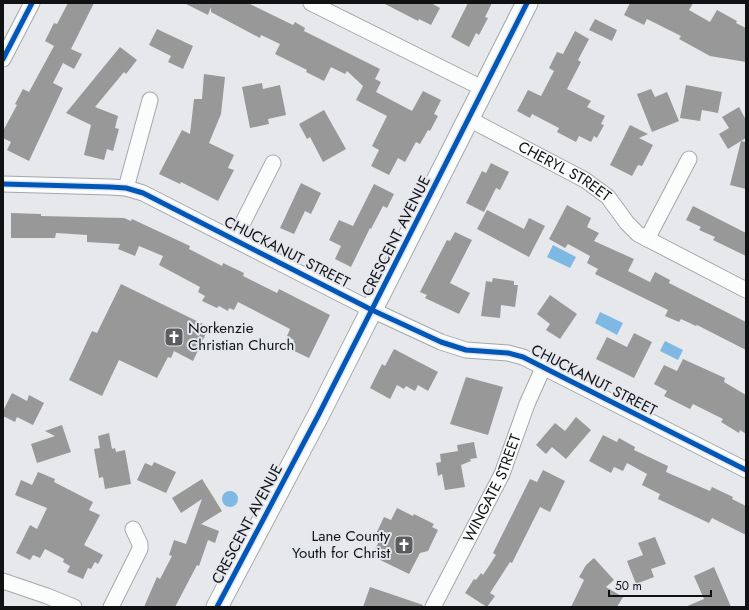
<svg xmlns="http://www.w3.org/2000/svg" width="749" height="610" font-family="Jost,sans-serif">
<rect width="100%" height="100%" fill="#e6e8eb"/>
<g fill="#7eb8e3">
<polygon points="553,245 576,257 570,268 547,257"/>
<polygon points="600,312 623,323 617,335 595,323"/>
<polygon points="665,341 683,350 678,360 660,351"/>
<circle cx="230" cy="499" r="8"/>
</g>
<g fill="#989899">
<polygon points="68,3 94,3 71,49 82,54 74,69 63,63 53,83 63,88 29,161 7,150 11,142 3,138 3,131 17,105 15,104 23,89 29,92 54,46 45,41 54,23 57,24"/>
<polygon points="184,3 248,3 293,25 295,22 305,28 304,31 380,69 375,79 381,82 376,92 412,111 423,91 441,100 434,114 438,116 430,131 428,130 420,144 416,142 405,162 398,158 389,175 371,166 379,150 372,146 387,116 356,100 363,86 347,71 345,74 331,67 324,81 306,72 307,70 275,54 280,44 261,35 260,38 211,12 211,7 208,15"/>
<polygon points="383,3 431,3 440,8 431,25 419,19 418,21"/>
<polygon points="468,3 492,3 485,17 488,18 479,35 476,33 469,47 451,37"/>
<polygon points="630,3 693,3 689,10 710,22 717,10 737,21 736,23 746,28 746,62 710,56 679,39 681,36 647,19 644,25 624,15"/>
<polygon points="595,19 617,30 612,41 589,30"/>
<polygon points="157,29 193,46 183,69 168,62 171,56 149,45"/>
<polygon points="575,31 589,39 578,60 581,62 567,89 591,101 587,107 605,116 601,124 604,125 597,138 594,136 591,142 579,136 576,142 557,132 559,128 532,114 530,118 517,111 528,90 541,96 554,71 549,68 557,52 563,54"/>
<polygon points="120,47 137,60 126,74 124,72 95,107 118,116 115,128 119,129 113,151 107,149 104,160 84,155 91,125 66,113"/>
<polygon points="204,74 225,77 221,114 209,143 234,155 228,168 234,170 218,201 181,182 180,184 159,174 182,130 190,134 194,99 202,99"/>
<polygon points="262,83 263,89 280,85 286,115 268,119 269,124 250,128 242,87"/>
<polygon points="686,85 722,92 718,113 702,110 700,121 680,118"/>
<polygon points="651,89 655,97 667,92 679,121 652,132 637,94"/>
<polygon points="739,107 746,120 746,138 728,149 719,134 729,128 722,117"/>
<polygon points="324,110 346,149 323,162 310,137 307,139 299,124"/>
<polygon points="630,125 648,134 639,138 653,145 642,166 638,165 632,176 610,165"/>
<polygon points="741,141 746,142 746,189 730,185"/>
<polygon points="491,163 509,172 500,190 496,188 484,212 466,203 482,171 486,173"/>
<polygon points="301,183 321,193 311,214 305,211 294,234 280,228"/>
<polygon points="374,184 394,194 387,208 383,206 371,229 370,228 351,267 335,259 341,246 329,240 339,220 353,226"/>
<polygon points="567,205 591,218 587,227 599,233 594,241 634,259 628,271 650,282 655,272 670,280 669,283 746,322 746,350 697,325 696,326 681,319 679,322 665,316 668,310 595,274 598,269 587,263 590,256 568,244 565,248 549,239"/>
<polygon points="693,206 746,233 746,256 713,240 715,237 699,230 701,227 686,220"/>
<polygon points="487,210 524,229 529,218 545,226 529,257 477,229"/>
<polygon points="11,213 41,214 41,216 124,218 131,221 132,219 190,246 189,249 222,266 223,263 244,273 243,276 277,293 279,289 330,315 309,358 290,349 294,340 287,336 290,329 238,302 234,310 229,308 228,311 219,306 217,308 202,301 205,296 198,292 200,287 159,265 163,256 139,246 135,256 118,249 120,244 87,242 87,235 56,233 55,238 11,238"/>
<polygon points="455,232 472,240 450,283 470,293 459,314 425,298 427,295 420,292 447,240 450,241"/>
<polygon points="493,278 514,281 514,285 518,285 515,307 501,305 500,318 481,316 486,281 492,282"/>
<polygon points="121,284 209,327 193,361 174,351 171,358 168,357 157,378 119,360 102,396 69,380 92,331 97,333"/>
<polygon points="550,295 577,314 560,339 546,330 550,324 537,314"/>
<polygon points="634,333 652,342 634,378 596,359 607,337 627,347"/>
<polygon points="394,349 438,372 428,391 418,385 415,391 406,386 404,389 397,385 390,399 370,388 382,364 385,366"/>
<polygon points="683,359 725,378 724,382 746,395 746,434 740,430 739,433 721,422 723,419 693,404 690,409 664,396 667,391 654,384 664,365 677,371"/>
<polygon points="466,377 503,387 488,435 450,424"/>
<polygon points="12,393 27,401 29,395 44,403 33,425 17,417 15,422 3,416 3,411"/>
<polygon points="576,417 591,430 566,459 552,447 546,454 536,445 555,423 565,431"/>
<polygon points="62,425 71,452 37,463 31,444 55,436 45,431"/>
<polygon points="109,433 112,449 115,448 116,452 125,450 131,484 105,489 103,477 99,478 94,449 100,448 98,436"/>
<polygon points="603,435 617,442 619,438 635,447 634,450 668,466 666,472 710,491 712,487 733,497 732,499 746,506 746,535 712,518 709,523 658,499 660,494 642,485 647,474 627,463 623,471 614,467 611,473 589,461"/>
<polygon points="474,442 477,458 470,459 471,461 461,465 465,487 445,490 442,474 438,476 436,463 441,462 440,454 458,451 457,445"/>
<polygon points="154,462 176,472 166,493 137,480 145,463 152,466"/>
<polygon points="543,470 565,481 550,512 540,507 512,563 510,562 490,593 495,596 487,607 465,593 474,579 476,580 481,573 483,575 496,555 493,553 530,479 537,482"/>
<polygon points="38,472 55,479 54,482 93,502 89,510 100,515 84,545 103,555 98,564 95,562 91,569 88,568 83,579 67,572 70,566 63,562 64,559 45,549 40,558 33,555 30,560 16,553 30,525 37,529 47,508 15,495 21,480 32,485"/>
<polygon points="202,479 222,511 201,524 219,531 215,543 208,540 199,566 197,565 175,607 144,607 157,577 160,579 172,556 169,555 174,540 186,544 202,499 181,513 172,498"/>
<polygon points="397,508 413,516 414,514 434,524 432,527 438,530 428,551 420,553 409,574 372,556 380,539 375,536 384,517 391,520"/>
<polygon points="655,537 666,564 651,569 654,577 636,584 627,561 643,555 638,543"/>
<polygon points="594,558 614,580 606,587 623,597 617,607 571,607 584,580 579,577 586,565"/>
<polygon points="714,567 731,607 685,607 704,599 694,576"/>
<polygon points="370,587 423,605 422,607 363,607"/>
</g>
<g fill="none" stroke-linecap="round" stroke-linejoin="round">
<defs>
<g id="street">
<polyline points="311,3 484,89"/>
<polyline points="3,59 32,3"/>
<path id="s1" d="M469,119L585,180L608,197L627,223L638,234L746,290"/>
<polyline points="3,184 110,187 126,188 143,193 372,310 441,342 466,350 508,353 523,357 746,470"/>
<polyline points="126,188 150,100"/>
<polyline points="235,238 273,163"/>
<polyline points="647,239 689,159"/>
<polyline points="3,581 47,596 74,607"/>
<polyline points="111,607 140,549 140,544 133,529"/>
<path id="s2" d="M433,607L502,474L527,404L544,366"/>
</g>
<polyline id="secondary" points="217,607 319,414 527,3"/>
</defs>
<use href="#street" stroke="#a5a7a9" stroke-width="17"/>
<use href="#secondary" stroke="#a5a7a9" stroke-width="23"/>
<use href="#street" stroke="#fbfcfc" stroke-width="15"/>
<use href="#secondary" stroke="#fbfcfc" stroke-width="21"/>
<defs>
<g id="cycleway">
<polyline points="3,59 32,3"/>
<polyline points="3,184 110,187 126,188 143,193 372,310 441,342 466,350 508,353 523,357 746,470"/>
<polyline points="217,607 319,414 527,3"/>
</g>
</defs>
<use href="#cycleway" stroke="#e4e7ed" stroke-width="8"/>
<use href="#cycleway" stroke="#0057b8" stroke-width="5"/>
</g>
<defs>
<symbol id="church-square" viewBox="-11 -11 22 22"><rect x="-9" y="-9" width="18" height="18" rx="4" fill="#5b5c5f" stroke="#e4e7ed"/><path d="M-1.2-6h2.4v3.5h3.3v2.4h-3.3V6h-2.4V-.1h-3.3v-2.4h3.3Z" fill="#fff"/></symbol>
</defs>
<g fill-rule="evenodd">
<use href="#church-square" x="163" y="326" width="22" height="22"/>
<use href="#church-square" x="393" y="534" width="22" height="22"/>
</g>
<g text-anchor="middle" dominant-baseline="central" stroke-width="4" stroke-linejoin="round" paint-order="stroke">
<g font-size="15" fill="#101113" stroke="#e4e7ed">
<text stroke="none"><textPath href="#s1" startOffset="109">CHERYL STREET</textPath></text>
<text transform="translate(396 236) rotate(-63)">CRESCENT AVENUE</text>
<text transform="translate(287 252) rotate(27)">CHUCKANUT STREET</text>
<text transform="translate(594 380) rotate(27)">CHUCKANUT STREET</text>
<text stroke="none"><textPath href="#s2" startOffset="133">WINGATE STREET</textPath></text>
<text transform="translate(247 524) rotate(-62)">CRESCENT AVENUE</text>
</g>
<g font-size="15" fill="#101113" stroke="#e4e7ed" text-anchor="start">
<text x="188" y="328">Norkenzie<tspan x="188" dy="17">Christian Church</tspan></text>
<text x="390" y="536" text-anchor="end">Lane County<tspan x="390" dy="17">Youth for Christ</tspan></text>
</g>
</g>
<rect width="749" height="610" fill="none" stroke="#101113" stroke-width="8"/>
<path d="M609 590v6h102v-6" fill="none" stroke="#101113" stroke-width="2"/>
<text x="615" y="590" font-size="12" fill="#101113" stroke="#e4e7ed" stroke-width="3" paint-order="stroke">50 m</text>
</svg>
